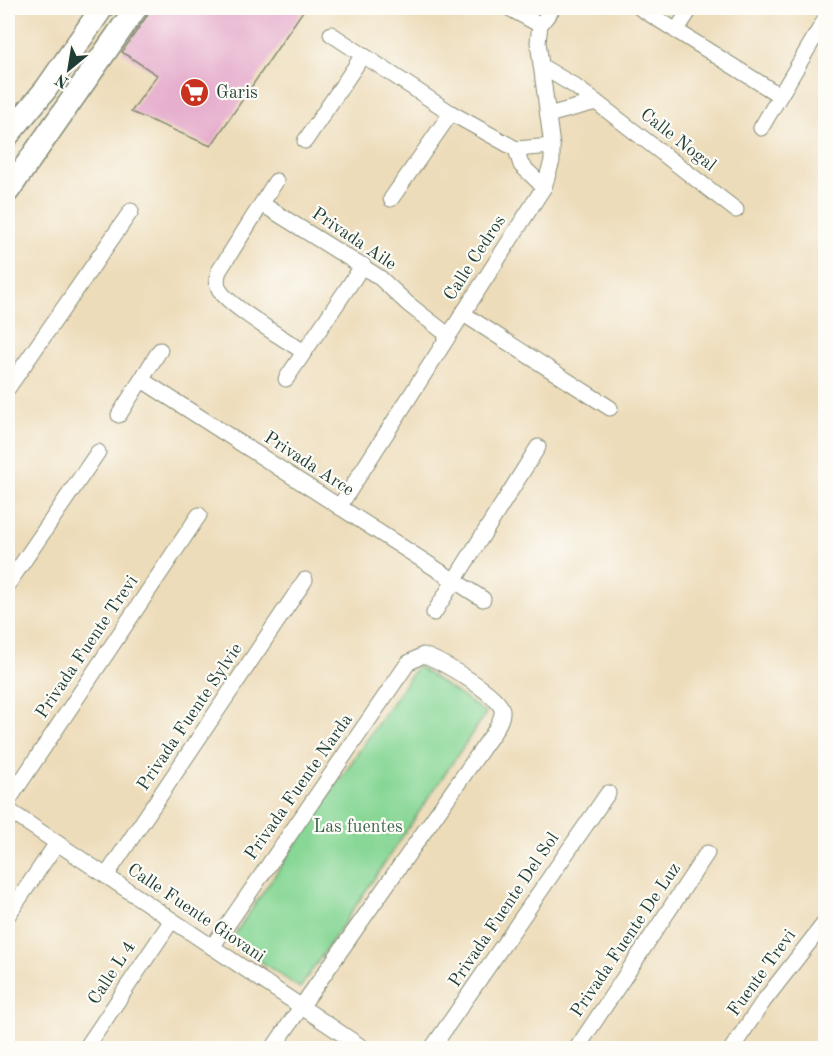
<svg xmlns="http://www.w3.org/2000/svg" width="833" height="1056" font-family="'Old Standard TT',serif">
<rect width="100%" height="100%" fill="#fdfcf7"/>
<filter id="ink" filterUnits="userSpaceOnUse"><feTurbulence type="fractalNoise" baseFrequency=".0167" numOctaves="2"/><feDisplacementMap in="SourceGraphic" scale="12" xChannelSelector="R" yChannelSelector="G"/><feConvolveMatrix kernelMatrix="1 2 1 2 8 2 1 2 1" color-interpolation-filters="sRGB"/></filter>
<filter id="wash" filterUnits="userSpaceOnUse"><feTurbulence type="fractalNoise" baseFrequency=".008" numOctaves="4" result="noise"/><feDisplacementMap in="SourceGraphic" scale="24" xChannelSelector="R" yChannelSelector="G"/><feGaussianBlur stdDeviation="1.35" result="paint"/><feColorMatrix in="noise" values="0 0 0 0 0 0 0 0 0 0 0 0 0 0 0 0 0 1.4 0 .05"/><feComposite in="paint" operator="in"/></filter>
<g filter="url(#wash)">
<rect width="100%" height="100%" fill="#eddcb9"/>
<polygon fill="#88d796" stroke="#548a65" stroke-width="1.5" points="417,666 486,713 300,988 230,941"/>
<g id="blocks">
<polygon fill="#e6afcd" points="149,8 305,8 211,146 131,112 157,75 122,52 147,16"/>
</g>
</g>
<g filter="url(#ink)">
<use href="#blocks" fill-opacity="0" stroke="#868c76" stroke-width="1.5"/>
<g fill="none" stroke-linecap="round" stroke-linejoin="round">
<defs>
<g id="minor">
<polyline points="509,8 540,25"/>
<polyline points="640,8 779,95"/>
<polyline points="676,31 691,8"/>
<polyline points="331,34 451,113 516,149 552,146"/>
<polyline points="541,66 573,85 596,102 736,210"/>
<polyline points="548,115 596,102"/>
<polyline points="761,128 826,18"/>
<polyline points="305,141 363,55"/>
<polyline points="516,149 521,165 544,187"/>
<path d="M276,181L219,271C217,277 216,283 219,289C227,305 286,340 304,352"/>
<polyline points="391,199 451,113"/>
<polyline points="262,204 379,277 408,304 448,335"/>
<polyline points="462,313 610,408"/>
<polyline points="286,379 363,265"/>
<polyline points="142,380 483,599"/>
<polyline points="8,388 131,211"/>
<polyline points="119,415 160,350"/>
<polyline points="339,507 544,187 552,161 552,146 538,42 540,25 553,8"/>
<polyline points="8,584 98,452"/>
<polyline points="434,613 538,447"/>
<polyline points="8,801 199,515"/>
<polyline points="8,810 363,1048"/>
<polyline points="106,876 305,580"/>
<polyline points="8,915 57,843"/>
<path d="M212,947L408,663L423,655C439,660 499,694 502,710C503,718 497,726 494,732L301,1007L273,1048"/>
<polyline points="86,1048 172,920"/>
<polyline points="432,1048 608,793"/>
<polyline points="577,1048 707,853"/>
<polyline points="732,1048 763,1002 826,921"/>
</g>
<g id="secondary">
<polyline points="8,135 46,89 102,8"/>
<polyline points="8,191 136,8"/>
</g>
</defs>
<use href="#minor" stroke="#868c76" stroke-width="17"/>
<use href="#secondary" stroke="#868c76" stroke-width="25"/>
<use href="#minor" stroke="#fff" stroke-width="15"/>
<use href="#secondary" stroke="#fff" stroke-width="22"/>
</g>
</g>
<defs>
<symbol id="supermarket-disc" viewBox="-11 -11 22 22"><circle r="9.5" fill="#c8321e" stroke="#fdfcf7"/><path d="M-6-5.5h2.5l.6 2H6L4.5 2H-2.5L-4.4-4H-6ZM-1.5 3.2a1.3 1.3 0 1 0 .1 0ZM3 3.2a1.3 1.3 0 1 0 .1 0Z" fill="#fff"/></symbol>
</defs>
<g fill-rule="evenodd">
<use href="#supermarket-disc" x="178" y="76" width="33" height="33"/>
</g>
<g text-anchor="middle" dominant-baseline="central" stroke-width="4.5" stroke-linejoin="round" paint-order="stroke">
<g font-size="18" fill="#1f3d34" stroke="#fdfcf7" text-anchor="start">
<text x="216" y="93">Garis</text>
</g>
<g font-size="18" fill="#1f3d34" stroke="#fdfcf7">
<text transform="translate(678 140) rotate(38)">Calle Nogal</text>
<text transform="translate(354 239) rotate(34)">Privada Aile</text>
<text transform="translate(475 258) rotate(-57)">Calle Cedros</text>
<text transform="translate(309 464) rotate(33)">Privada Arce</text>
<text transform="translate(87 647) rotate(-56)">Privada Fuente Trevi</text>
<text transform="translate(190 717) rotate(-56)">Privada Fuente Sylvie</text>
<text transform="translate(299 787) rotate(-55)">Privada Fuente Narda</text>
<text transform="translate(504 910) rotate(-56)">Privada Fuente Del Sol</text>
<text transform="translate(196 913) rotate(34)">Calle Fuente Giovani</text>
<text transform="translate(626 940) rotate(-56)">Privada Fuente De Luz</text>
<text transform="translate(112 973) rotate(-57)">Calle L 4</text>
<text transform="translate(762 973) rotate(-54)">Fuente Trevi</text>
</g>
<g font-size="18" fill="#39644c" stroke="#fdfcf7">
<text x="358" y="827">Las fuentes</text>
</g>
</g>
<rect width="833" height="1056" fill="none" stroke="#fdfcf7" stroke-width="30"/>
<g transform="translate(69 69) rotate(210)" stroke="#fdfcf7" stroke-width="4.5" paint-order="stroke">
<path d="M0-4.5L10 22L0 15L-10 22Z" fill="#1f3d34"/>
<text y="-9" font-size="16" font-weight="bold" text-anchor="middle" fill="#1f3d34">N</text>
</g>
</svg>
